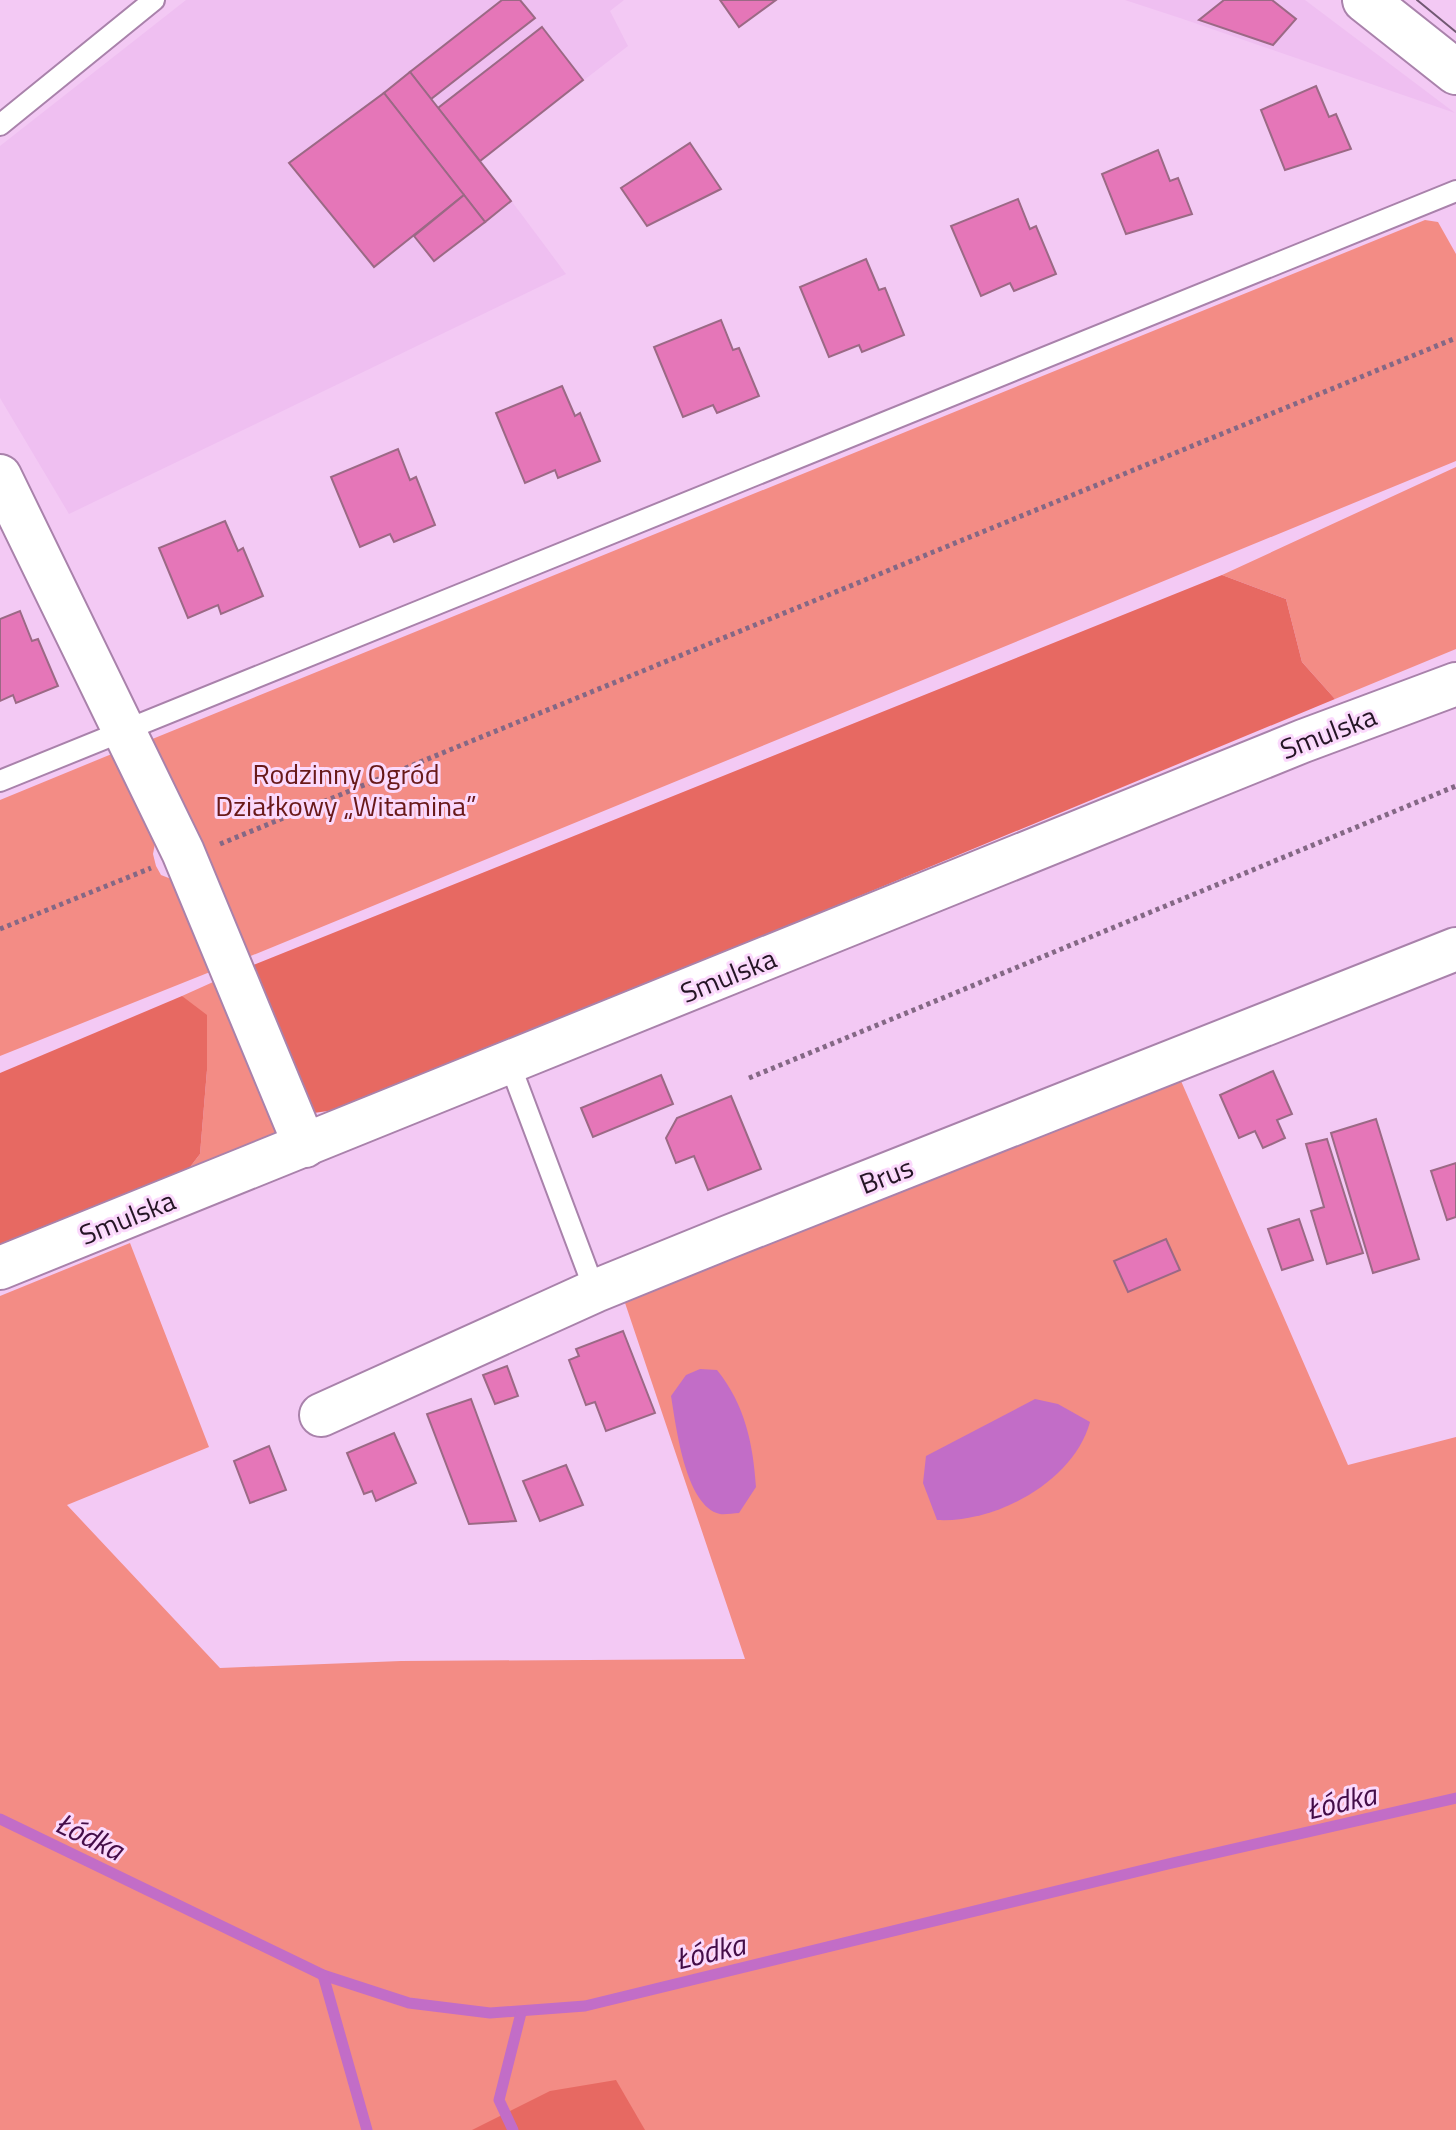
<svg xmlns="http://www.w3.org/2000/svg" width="1456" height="2130" font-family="'Titillium Web',sans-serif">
<rect width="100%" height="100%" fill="#f3c9f4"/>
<g fill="#efbff1">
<polygon points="186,0 624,0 610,11 628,46 481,160 566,274 69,514 0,398 0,146"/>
<polygon points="1125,0 1305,0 1455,113 1180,18"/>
</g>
<g fill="#f38c85">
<polygon points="1425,220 1438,222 1456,254 1456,461 241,960 203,878 211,862 145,742"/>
<polygon points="1456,467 1456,649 1335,699 1302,662 1286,599 1222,575"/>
<polygon points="119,751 157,833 153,854 156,866 161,875 189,886 220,968 0,1056 0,800"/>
<polygon points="222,978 280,1130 268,1140 187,1171 200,1154 207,1070 182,996"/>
<polygon points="1178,1074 1348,1465 1456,1437 1456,2130 0,2130 0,1296 130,1243 209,1447 67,1505 220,1668 401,1661 745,1659 621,1291"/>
</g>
<g fill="#e76962">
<polygon points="1222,575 1286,599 1302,662 1335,699 348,1108 314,1113 282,1069 246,968"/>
<polygon points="182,996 207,1015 207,1070 200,1154 187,1171 0,1245 0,1073"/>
<polygon points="616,2080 645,2130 472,2130 550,2091"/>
</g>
<g fill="#c26dc7">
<path d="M700,1369L717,1370C745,1405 753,1443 756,1487L739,1513C733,1513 725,1515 720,1514C685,1506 676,1425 671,1396L686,1375Z"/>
<path d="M1035,1399L1058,1404L1090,1422C1074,1481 997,1523 937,1520L923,1483L926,1456Z"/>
</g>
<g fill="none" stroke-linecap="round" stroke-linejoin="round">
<g stroke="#c26dc7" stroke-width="11">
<polyline points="0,1819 323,1975 409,2003 490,2013 585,2006 1168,1864 1456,1798"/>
<polyline points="323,1975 367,2130"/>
<polyline points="513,2130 499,2100 521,2013"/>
</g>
</g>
<g fill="#e576b8" stroke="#9b6985" stroke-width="2">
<polygon points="502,0 520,0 535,18 431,99 410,72"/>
<polygon points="720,0 776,0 739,27"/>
<polygon points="1224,0 1272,0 1296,19 1273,45 1199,20"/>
<polygon points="542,27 583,80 480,161 438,108"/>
<polygon points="410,72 511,201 485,222 384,93"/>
<polygon points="1316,86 1329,117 1336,114 1351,149 1285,170 1261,110"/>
<polygon points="384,93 464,195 374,267 289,163"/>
<polygon points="690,143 721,189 647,226 621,188"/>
<polygon points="1158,150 1170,181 1178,178 1192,214 1126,234 1102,174"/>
<polygon points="464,195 485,222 434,261 414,236"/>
<polygon points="1018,199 1030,229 1036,226 1056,274 1014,291 1010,283 981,296 951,226"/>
<polygon points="866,259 879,290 885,288 904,335 862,352 859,345 829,357 800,287"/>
<polygon points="721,320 733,350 739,348 759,396 717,413 713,405 683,417 654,347"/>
<polygon points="562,386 575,416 580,413 600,461 558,478 555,470 525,483 496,413"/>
<polygon points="398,449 410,480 416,477 435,525 394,542 390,534 360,547 331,477"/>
<polygon points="225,521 238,551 243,548 263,596 221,614 218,605 188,618 159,548"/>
<polygon points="20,611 32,641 38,639 58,686 16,703 13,695 0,701 0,619"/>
<polygon points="1273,1071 1292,1114 1277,1120 1285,1138 1263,1148 1255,1131 1239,1138 1220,1095"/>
<polygon points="661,1075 673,1104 593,1137 581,1108"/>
<polygon points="731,1096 761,1169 708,1190 694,1156 676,1163 666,1138 677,1118"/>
<polygon points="1376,1119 1419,1259 1373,1273 1331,1133"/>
<polygon points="1327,1139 1363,1253 1327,1264 1311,1211 1324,1207 1306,1144"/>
<polygon points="1456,1163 1456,1217 1447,1220 1431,1171"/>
<polygon points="1299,1219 1313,1260 1282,1270 1268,1229"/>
<polygon points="1166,1239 1180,1270 1128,1292 1114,1261"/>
<polygon points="623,1331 655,1413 606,1431 595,1402 586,1405 569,1360 579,1356 576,1349"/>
<polygon points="507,1366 518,1396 495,1404 483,1375"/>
<polygon points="471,1399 516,1521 469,1524 427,1414"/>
<polygon points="394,1433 416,1483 376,1501 372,1491 364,1494 347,1453"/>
<polygon points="269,1446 286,1490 250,1503 234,1461"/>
<polygon points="566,1465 583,1505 540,1521 523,1481"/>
</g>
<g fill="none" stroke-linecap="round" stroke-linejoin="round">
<defs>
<g id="lane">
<polyline points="0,125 154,0"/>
<polyline points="0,781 1456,191"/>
<polyline points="509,1062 595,1291"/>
</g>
<g id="street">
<polyline points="0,476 183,852 305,1146"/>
<polyline points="0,1268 1303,741 1456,684"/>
<polyline points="321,1415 595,1291 728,1237 1456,949"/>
</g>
<polyline id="secondary" points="1365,0 1456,72"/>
</defs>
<use href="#lane" stroke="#a982ab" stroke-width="24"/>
<use href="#street" stroke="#a982ab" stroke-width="46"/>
<use href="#secondary" stroke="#a982ab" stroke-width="48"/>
<g stroke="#846885" stroke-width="5" stroke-dasharray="4 4" stroke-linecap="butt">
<polyline points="220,844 1456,338"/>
<polyline points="0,929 151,868"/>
<polyline points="749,1078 1456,786"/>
</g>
<use href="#lane" stroke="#fff" stroke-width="20"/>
<use href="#street" stroke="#fff" stroke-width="42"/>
<use href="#secondary" stroke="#fff" stroke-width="44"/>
<polyline stroke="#715872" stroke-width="2" points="1417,0 1456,32"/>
</g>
<g text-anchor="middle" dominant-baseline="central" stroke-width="6" stroke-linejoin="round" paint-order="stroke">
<g font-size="28" fill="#251525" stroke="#fbd9fc">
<text transform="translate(1328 732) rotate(-21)">Smulska</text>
<text transform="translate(728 975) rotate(-22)">Smulska</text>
<text transform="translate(886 1175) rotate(-21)">Brus</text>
<text transform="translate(127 1217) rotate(-22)">Smulska</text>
</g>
<g font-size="28" fill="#691919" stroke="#fbd9fc">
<text x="346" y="773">Rodzinny Ogród<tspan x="346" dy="32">Działkowy „Witamina”</tspan></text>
</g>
<g font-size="30" font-style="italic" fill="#440d48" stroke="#fbd9fc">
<text transform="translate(1341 1801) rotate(-13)">Łódka</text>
<text transform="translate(90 1836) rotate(26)">Łódka</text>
<text transform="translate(710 1951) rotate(-13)">Łódka</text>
</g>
</g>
</svg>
